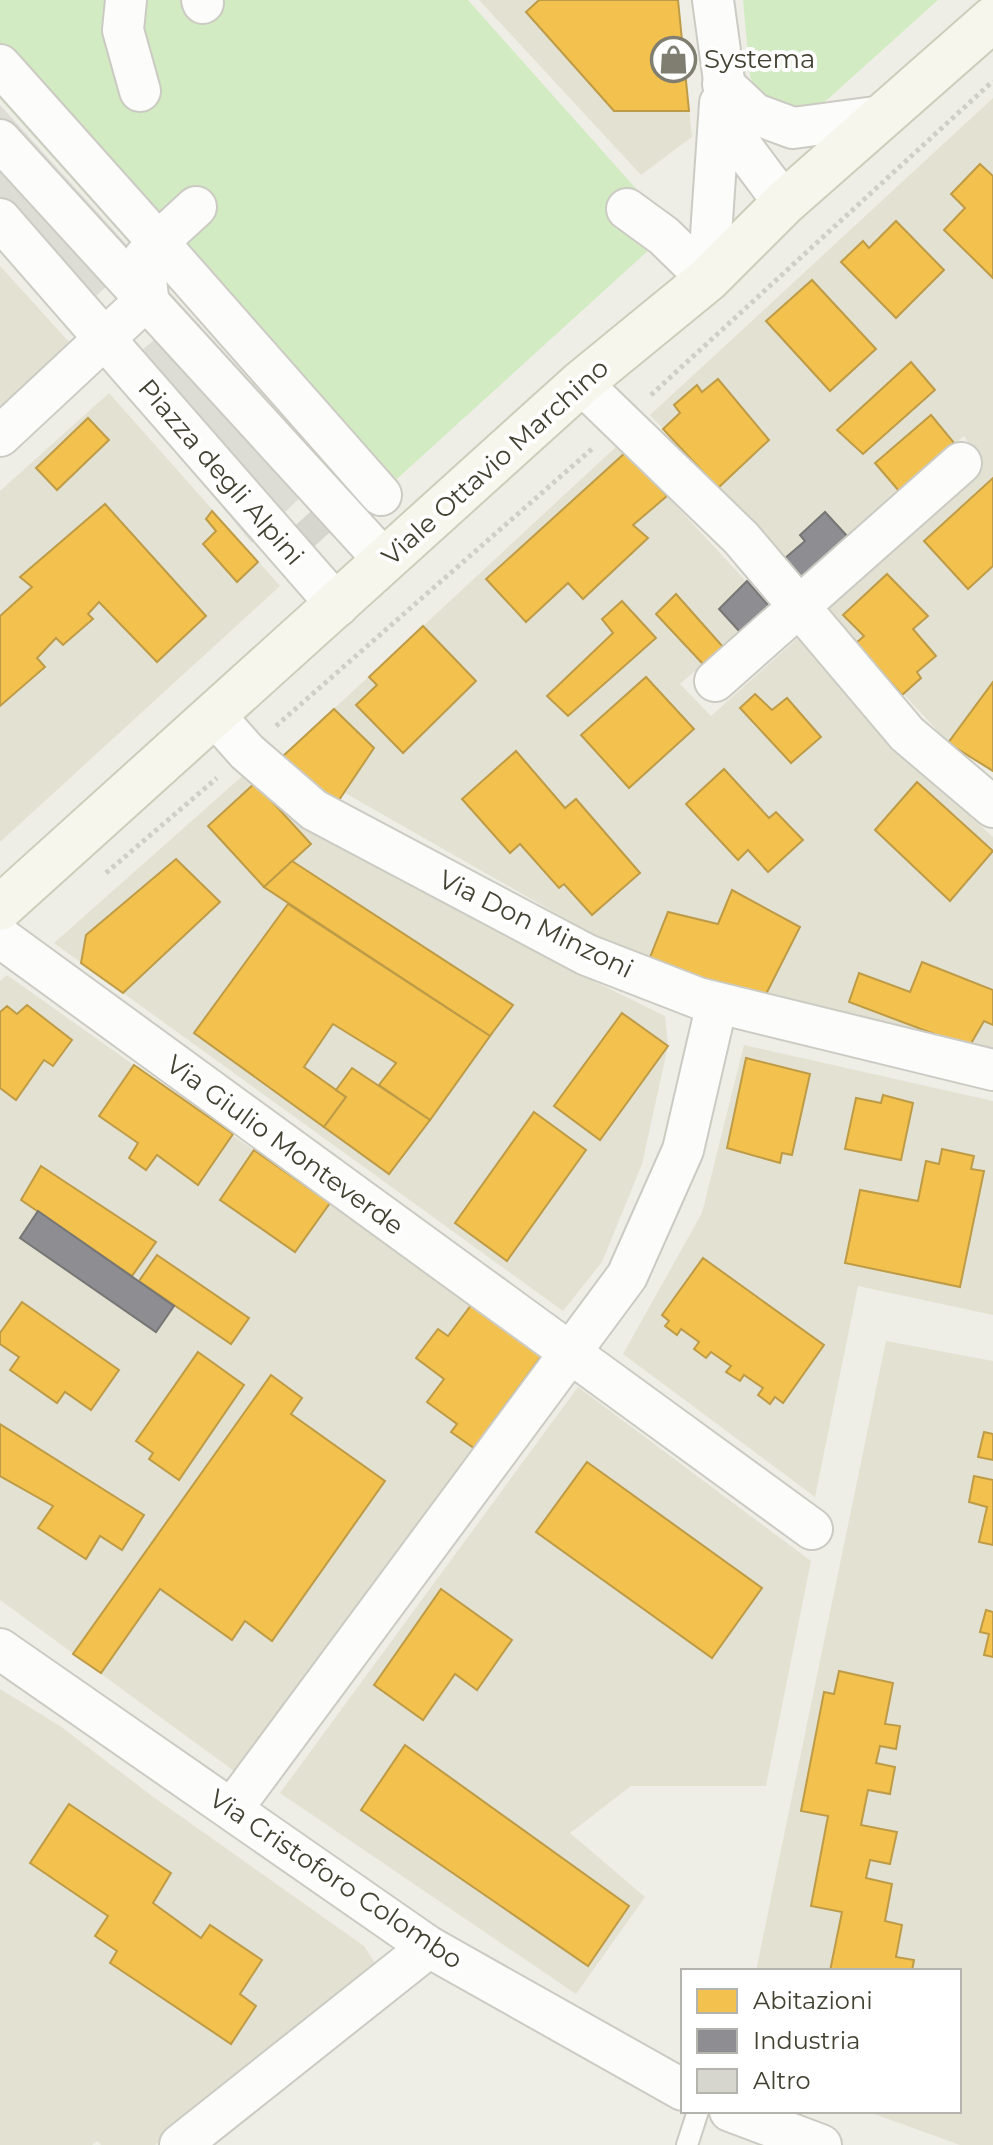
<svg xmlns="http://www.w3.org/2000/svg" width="993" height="2145" font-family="Montserrat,sans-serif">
<rect width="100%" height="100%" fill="#eeeee6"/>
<g fill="#e3e1d2">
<polygon points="479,0 678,0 692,137 641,175"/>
<polygon points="993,98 993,771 948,742 825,610 983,466 964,436 802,578 650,415"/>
<polygon points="0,266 70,343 0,406"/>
<polygon points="109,393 280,586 0,842 0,491"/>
<polygon points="619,444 769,606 680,684 711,716 798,638 904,756 993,837 993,1053 647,965 282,757"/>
<polygon points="248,771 315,835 337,833 573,971 665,1016 668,1046 642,1164 602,1262 563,1311 54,943"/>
<polygon points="7,975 542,1355 234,1771 0,1600 0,981"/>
<polygon points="744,1045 993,1101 993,1315 858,1286 815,1497 623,1354 702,1213"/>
<polygon points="886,1341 993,1361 993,2145 960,2145 866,2111 959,2111 959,1971 756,1971"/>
<polygon points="578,1387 811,1561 766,1786 631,1786 570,1833 645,1897 576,1994 280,1793"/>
<polygon points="0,1689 60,1726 152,1796 364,1946 377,1966 369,1985 155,2145 101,2145 97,2141 92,2145 0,2145"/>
</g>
<g fill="#d3ebc3">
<polygon points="0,0 468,0 672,229 366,507 0,99"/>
<polygon points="743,0 938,0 828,99 811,111 785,112 757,93 750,76"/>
</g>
<polygon fill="#ddddd6" points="0,105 344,484 333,493 319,480 252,543 121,386 136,355 166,330 117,276 67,324 0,250"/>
<g fill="#f2c14e" stroke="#be9b46" stroke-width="2">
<polygon points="539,0 678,0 689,111 614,111 526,12"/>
<polygon points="980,164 993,176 993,278 944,230 965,208 951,194"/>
<polygon points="896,221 944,270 896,318 841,262 863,241 869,248"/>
<polygon points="812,280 876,349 830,391 766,321"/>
<polygon points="911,362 935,390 863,454 837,430"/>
<polygon points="718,379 769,440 718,488 663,429 680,413 674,405 697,385 702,392"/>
<polygon points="931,415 955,444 899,491 875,463"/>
<polygon points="88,418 109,440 57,490 36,468"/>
<polygon points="626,452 667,496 633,525 648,538 583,599 568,583 526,622 486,579"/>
<polygon points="993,478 993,566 968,589 924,541"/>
<polygon points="105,504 206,616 157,662 99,602 88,614 93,619 63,645 56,638 37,658 45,667 0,706 0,616 32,587 20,577"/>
<polygon points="212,511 258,562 237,582 203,544 216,531 206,519"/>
<polygon points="887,574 928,616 913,629 936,656 917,672 921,678 902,695 856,643 864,636 843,615"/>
<polygon points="676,594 723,647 703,664 656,614"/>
<polygon points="622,601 656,638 568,716 547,696 613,633 602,619"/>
<polygon points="423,626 476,681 403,753 356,705 377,685 369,677"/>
<polygon points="646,677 694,729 629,788 581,735"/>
<polygon points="993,682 993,771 948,743"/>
<polygon points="755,694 772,710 787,698 821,737 791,763 740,708"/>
<polygon points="334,709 374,748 335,806 282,757"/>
<polygon points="516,751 565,808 576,799 640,873 592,915 564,884 559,888 520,844 510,853 462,799"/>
<polygon points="724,769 769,818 776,812 803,840 768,872 748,850 738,860 686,804"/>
<polygon points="917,782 993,851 950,901 875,830"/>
<polygon points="255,783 311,844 264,887 208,826"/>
<polygon points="176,859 220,902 123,993 81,963 86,935"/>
<polygon points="292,861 513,1005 490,1036 264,887"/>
<polygon points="732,890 800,927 762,1002 647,965 668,912 718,924"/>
<polygon points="288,904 490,1036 430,1120 379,1085 396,1063 333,1024 304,1067 346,1097 324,1127 194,1033"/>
<polygon points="922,962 993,990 993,1025 984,1021 969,1047 849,1002 859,973 910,992"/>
<polygon points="27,1005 72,1040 53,1066 44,1060 16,1100 0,1088 0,1012 7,1006 17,1014"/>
<polygon points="622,1013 668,1046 600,1140 554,1106"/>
<polygon points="746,1058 810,1074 792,1155 782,1153 780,1163 727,1148"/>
<polygon points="134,1065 233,1134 198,1185 157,1155 146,1170 129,1158 138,1143 99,1116"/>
<polygon points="352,1068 430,1120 389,1174 324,1127 346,1097 336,1090"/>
<polygon points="883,1095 913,1103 901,1160 845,1149 856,1098 881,1103"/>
<polygon points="534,1112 586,1150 507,1261 455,1223"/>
<polygon points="942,1149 974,1156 971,1169 984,1171 960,1287 845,1263 860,1190 918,1201 926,1161 939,1164"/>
<polygon points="254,1150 330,1203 295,1252 220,1200"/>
<polygon points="41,1166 156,1242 132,1276 21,1200"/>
<polygon points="157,1255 249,1318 231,1344 139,1281"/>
<polygon points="703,1258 824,1345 783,1403 775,1397 770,1404 758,1395 763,1388 744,1375 740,1381 726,1372 731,1366 711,1352 706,1358 694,1349 699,1342 681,1329 677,1335 665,1326 669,1321 662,1315"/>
<polygon points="22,1302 119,1370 91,1410 65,1392 57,1403 10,1370 19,1357 0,1344 0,1333"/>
<polygon points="472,1304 542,1355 474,1448 451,1432 457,1424 427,1402 444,1379 416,1358 438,1329 448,1336"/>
<polygon points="198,1352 244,1385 179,1480 149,1459 153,1453 136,1441"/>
<polygon points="271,1375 302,1398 291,1414 385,1481 272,1641 245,1621 232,1640 160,1589 101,1673 73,1654"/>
<polygon points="0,1424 144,1515 122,1550 100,1536 86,1559 38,1528 53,1506 0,1476"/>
<polygon points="984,1432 993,1434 993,1460 978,1457"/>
<polygon points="587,1462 762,1588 712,1658 536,1532"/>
<polygon points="974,1476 993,1480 993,1545 979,1542 987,1507 969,1502"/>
<polygon points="441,1589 512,1640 477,1690 455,1674 423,1720 374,1685"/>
<polygon points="986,1610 993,1612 993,1657 984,1655 989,1634 980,1632"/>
<polygon points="839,1671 893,1683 885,1724 900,1726 896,1749 880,1746 876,1763 895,1767 890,1794 868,1790 861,1825 897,1832 890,1864 870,1860 866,1878 892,1884 885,1921 902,1925 896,1957 914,1960 912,1971 830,1971 842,1912 811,1906 828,1816 801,1811 824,1692 834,1694"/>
<polygon points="405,1745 629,1906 588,1966 361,1810"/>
<polygon points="69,1804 171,1873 153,1903 201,1938 210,1925 262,1960 240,1994 256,2006 231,2044 110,1963 117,1951 95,1936 108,1916 30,1863"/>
</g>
<g fill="#8d8d92" stroke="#777675" stroke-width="2">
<polygon points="825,512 848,537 802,578 784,559 805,541 800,535"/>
<polygon points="747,581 769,606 740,632 719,609"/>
<polygon points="38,1211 174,1306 156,1332 20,1238"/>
</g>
<polygon fill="#d7d6ce" stroke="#d6d5cc" stroke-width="2" points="315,509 332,529 312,547 294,528"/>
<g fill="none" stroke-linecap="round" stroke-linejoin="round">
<defs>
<polyline id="lane" points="687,2145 698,2111"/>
<g id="street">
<polyline points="126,0 123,30 140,91"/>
<polyline points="202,0 203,3"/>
<polyline points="713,0 731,132 784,203"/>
<polyline points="0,65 158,242 144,258 148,298 0,436"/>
<polyline points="723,84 755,114 793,128 883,116"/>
<polyline points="0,140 385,561"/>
<polyline points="196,207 158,242 381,495"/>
<polyline points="627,209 664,236 708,279"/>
<polyline points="0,219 338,606"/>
<polyline points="708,279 720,103"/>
<polyline points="581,383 741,538 907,734 993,807"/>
<polyline points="715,681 961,463"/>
<polyline points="216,717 247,752 314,810 587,955 698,998 993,1070"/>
<polyline points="0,937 812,1529"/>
<polyline points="0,1649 429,1947 683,2090"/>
<polyline points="232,1809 627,1276 683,1150 717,1003"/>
<polyline points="730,2111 821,2145"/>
<polyline points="180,2145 429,1947"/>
</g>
<polyline id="secondary" points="0,908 581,383 708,279 784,203 993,19"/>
</defs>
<use href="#lane" stroke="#cccbc3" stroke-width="24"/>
<use href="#street" stroke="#cccbc3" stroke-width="44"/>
<use href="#secondary" stroke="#cdcdbc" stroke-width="48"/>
<g stroke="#cfcec8" stroke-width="5" stroke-dasharray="4 4" stroke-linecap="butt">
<polyline points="651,395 993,81"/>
<polyline points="276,726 593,448"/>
<polyline points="106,873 217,778"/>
</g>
<use href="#lane" stroke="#fcfcfb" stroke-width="20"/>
<use href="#street" stroke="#fcfcfb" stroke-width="40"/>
<use href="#secondary" stroke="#f6f6ec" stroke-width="44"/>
</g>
<defs>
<symbol id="shop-ring" viewBox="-11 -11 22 22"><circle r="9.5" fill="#fff" stroke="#7f7e71" stroke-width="1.5"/><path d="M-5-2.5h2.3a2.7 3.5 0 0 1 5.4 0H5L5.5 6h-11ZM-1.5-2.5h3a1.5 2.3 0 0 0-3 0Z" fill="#7f7e71"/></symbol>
</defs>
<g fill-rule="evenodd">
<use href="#shop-ring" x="648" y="34" width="51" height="51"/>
</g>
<g text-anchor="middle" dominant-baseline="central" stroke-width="8" stroke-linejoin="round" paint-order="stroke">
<g font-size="26" fill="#434132" stroke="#fff" text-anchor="start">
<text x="704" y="59">Systema</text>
</g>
<g font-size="26" fill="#434132" stroke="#fff">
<text transform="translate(495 462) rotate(-42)">Viale Ottavio Marchino</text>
<text transform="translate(221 472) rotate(49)">Piazza degli Alpini</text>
<text transform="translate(536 924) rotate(26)">Via Don Minzoni</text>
<text transform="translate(285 1145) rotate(36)">Via Giulio Monteverde</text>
<text transform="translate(336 1879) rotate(34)">Via Cristoforo Colombo</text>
</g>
</g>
<rect x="681" y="1969" width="280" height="144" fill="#ffffff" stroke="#b4b3ad" stroke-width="2"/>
<rect x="697" y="1989" width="40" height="24" fill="#f2c14e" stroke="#b4b3ad" stroke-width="2"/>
<text x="753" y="2009" font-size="24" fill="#434132">Abitazioni</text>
<rect x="697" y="2029" width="40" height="24" fill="#8d8d92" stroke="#b4b3ad" stroke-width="2"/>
<text x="753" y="2049" font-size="24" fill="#434132">Industria</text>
<rect x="697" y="2069" width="40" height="24" fill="#d7d6ce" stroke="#b4b3ad" stroke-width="2"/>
<text x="753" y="2089" font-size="24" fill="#434132">Altro</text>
</svg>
